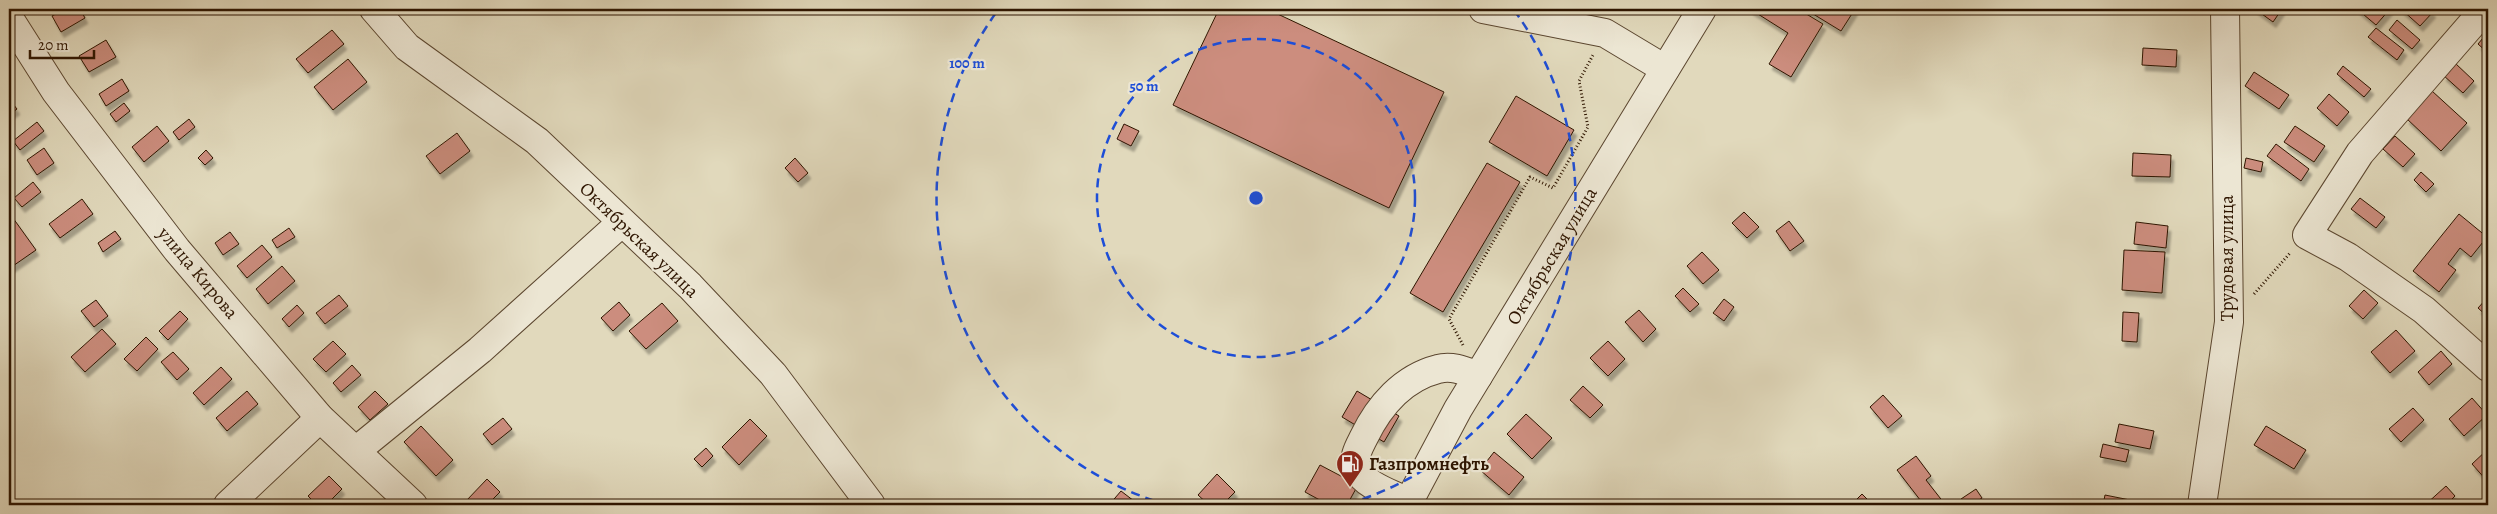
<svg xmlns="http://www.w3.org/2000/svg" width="2497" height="514" font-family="Alegreya,serif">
<defs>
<filter id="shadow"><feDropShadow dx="3" dy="5.5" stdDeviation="1" flood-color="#0004"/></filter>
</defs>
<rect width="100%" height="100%" fill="#e1d9bc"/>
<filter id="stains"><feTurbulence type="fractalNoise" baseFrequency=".004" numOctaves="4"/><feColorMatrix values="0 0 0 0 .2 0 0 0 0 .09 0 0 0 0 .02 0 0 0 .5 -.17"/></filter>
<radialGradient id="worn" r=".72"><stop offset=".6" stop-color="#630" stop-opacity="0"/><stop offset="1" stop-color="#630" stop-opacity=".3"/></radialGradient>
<g fill="#cc8d7e" stroke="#2e1500" filter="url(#shadow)">
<polygon points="65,9 80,9 85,18 61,32 52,16"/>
<polygon points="1219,9 1267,9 1444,92 1389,208 1173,105"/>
<polygon points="1750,9 1798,9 1823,24 1791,77 1769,64 1788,33"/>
<polygon points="1805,9 1855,9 1841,31"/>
<polygon points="2255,9 2282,9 2273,22"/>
<polygon points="2357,9 2390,9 2376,25"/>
<polygon points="2401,9 2429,9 2433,12 2420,26"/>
<polygon points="2397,20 2420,40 2412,49 2389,30"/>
<polygon points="2376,28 2404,50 2397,60 2368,37"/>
<polygon points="332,30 344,44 308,73 296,59"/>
<polygon points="2488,32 2488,53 2478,44"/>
<polygon points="106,40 116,57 89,72 79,56"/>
<polygon points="2143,48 2177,50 2176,67 2142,65"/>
<polygon points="348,59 367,82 333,110 314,87"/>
<polygon points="2455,63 2474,81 2463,93 2443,75"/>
<polygon points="2343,66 2371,89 2364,97 2337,74"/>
<polygon points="2254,72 2289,95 2279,109 2245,86"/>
<polygon points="122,79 129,91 106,106 99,94"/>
<polygon points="2432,91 2467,123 2441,151 2406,118"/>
<polygon points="2329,94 2349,112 2337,126 2317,108"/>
<polygon points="1516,96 1574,130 1547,176 1489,142"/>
<polygon points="9,99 17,109 9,115"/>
<polygon points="124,103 130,111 116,122 110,114"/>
<polygon points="189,119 195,127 179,140 173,132"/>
<polygon points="37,122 44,131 20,150 13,141"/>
<polygon points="1124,124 1139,131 1131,146 1117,139"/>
<polygon points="157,126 169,141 144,162 132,147"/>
<polygon points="2295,126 2325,146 2314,162 2284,142"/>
<polygon points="457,133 470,151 440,174 426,156"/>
<polygon points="2395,136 2415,154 2403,167 2383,149"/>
<polygon points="2276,144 2309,169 2301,181 2267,156"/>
<polygon points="44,148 54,163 37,175 27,160"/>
<polygon points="206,150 213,158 205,165 198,158"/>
<polygon points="2133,153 2171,155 2170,177 2132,176"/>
<polygon points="795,158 808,173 798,182 785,168"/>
<polygon points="2246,158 2263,162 2261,172 2244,168"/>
<polygon points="1487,163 1520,182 1443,312 1410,293"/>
<polygon points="2421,172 2434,184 2426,192 2414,180"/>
<polygon points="33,182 41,192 22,207 14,198"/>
<polygon points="2360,198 2385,217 2376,228 2351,209"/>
<polygon points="82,199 93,214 60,238 49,224"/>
<polygon points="1744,212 1759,227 1747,238 1732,223"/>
<polygon points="2459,214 2487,237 2471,257 2460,248 2448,264 2456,270 2439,292 2413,271"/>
<polygon points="13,218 36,250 10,268 9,221"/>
<polygon points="1789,221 1804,241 1790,251 1776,231"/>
<polygon points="2136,222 2168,226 2166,248 2134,244"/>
<polygon points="289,228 295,237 277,248 272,240"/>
<polygon points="115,231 121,239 103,252 98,243"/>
<polygon points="230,232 239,244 223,255 215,243"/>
<polygon points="262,245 272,257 247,278 237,266"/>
<polygon points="2124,250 2165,252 2162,293 2122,290"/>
<polygon points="1702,252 1719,270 1703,284 1687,266"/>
<polygon points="282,266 295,281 268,304 256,289"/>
<polygon points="1683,288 1699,304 1690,312 1675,296"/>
<polygon points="2364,290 2378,303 2363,319 2349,306"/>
<polygon points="339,295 348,306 325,324 316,313"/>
<polygon points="2488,297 2488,317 2478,308"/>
<polygon points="1724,299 1734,307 1724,321 1713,313"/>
<polygon points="96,300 108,316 94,327 81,311"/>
<polygon points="619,302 630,315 613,331 601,318"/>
<polygon points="662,303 678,321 646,349 629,331"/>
<polygon points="297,305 304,313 289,327 282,319"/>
<polygon points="1639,310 1656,329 1643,342 1625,322"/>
<polygon points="180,311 188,319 168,340 159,331"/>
<polygon points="2123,312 2139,313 2137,342 2122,341"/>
<polygon points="102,329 116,344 85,372 71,357"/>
<polygon points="2396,330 2415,351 2390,373 2371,352"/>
<polygon points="146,337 158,349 137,371 124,359"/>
<polygon points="333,341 346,354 326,372 313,359"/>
<polygon points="1608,341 1625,359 1608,376 1590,358"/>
<polygon points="2441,351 2452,364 2429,385 2418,372"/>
<polygon points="173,352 189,369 177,380 161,362"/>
<polygon points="352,365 361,375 341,392 333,383"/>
<polygon points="221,367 232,379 204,405 193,393"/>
<polygon points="1583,386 1603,405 1590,418 1570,400"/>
<polygon points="247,391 258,404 227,431 216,418"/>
<polygon points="375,391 388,404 370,420 358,407"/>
<polygon points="1357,391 1399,416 1384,442 1342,417"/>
<polygon points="1883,395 1902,416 1888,428 1870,407"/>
<polygon points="2472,398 2487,415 2464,436 2449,419"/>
<polygon points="2413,408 2424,420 2401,442 2389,429"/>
<polygon points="1526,414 1552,438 1532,459 1507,434"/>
<polygon points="503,418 512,429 492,445 483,434"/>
<polygon points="750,419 767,436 739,465 722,447"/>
<polygon points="2119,424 2154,431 2150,449 2115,442"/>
<polygon points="421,426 453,460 436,476 404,442"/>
<polygon points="2266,426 2306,450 2294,469 2254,445"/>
<polygon points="2103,444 2129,450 2126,462 2100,457"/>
<polygon points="706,448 713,456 702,467 694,459"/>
<polygon points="2488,449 2488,482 2472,464"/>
<polygon points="1494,452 1524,477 1509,495 1480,470"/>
<polygon points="1916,456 1931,476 1926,480 1944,503 1941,505 1924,505 1897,470"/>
<polygon points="1320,465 1358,485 1347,505 1329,505 1305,492"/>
<polygon points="1217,474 1235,492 1222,505 1209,505 1198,495"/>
<polygon points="329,476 342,489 326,505 317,505 308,496"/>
<polygon points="487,479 500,492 487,505 471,505 466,501"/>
<polygon points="2446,486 2455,496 2446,505 2425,505"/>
<polygon points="1976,489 1982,498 1971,505 1966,505 1961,499"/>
<polygon points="1121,491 1134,501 1131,505 1109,505"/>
<polygon points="1862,494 1873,505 1851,505"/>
<polygon points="2105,495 2140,502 2140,505 2103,505"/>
</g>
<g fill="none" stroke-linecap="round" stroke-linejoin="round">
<defs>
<g id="minor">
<polyline points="374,9 407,47 537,141 690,286 773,374 871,505"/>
<polyline points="1483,9 1605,33 1665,69"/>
<polyline points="2485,9 2360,153 2307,235 2348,257 2424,310 2488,367"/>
<polyline points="9,18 56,92 177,250 320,418 413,505"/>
<polyline points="357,450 480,350 621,223"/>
<path d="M1408,502C1393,494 1365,486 1357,469C1352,458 1359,447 1364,437C1379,406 1403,378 1438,369C1452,365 1465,371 1478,376"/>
<polyline points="228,505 320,418"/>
<polyline points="1407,505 1458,409 1702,9"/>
<polyline points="2202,505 2229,322 2225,9"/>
</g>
</defs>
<use href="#minor" stroke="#5b462f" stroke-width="30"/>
<g stroke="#2e1500" stroke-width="3" stroke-dasharray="1 2.5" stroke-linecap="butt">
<polyline points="2254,294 2291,252"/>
<polyline points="1463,345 1449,319 1530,177 1553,188 1588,127 1579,81 1593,55"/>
</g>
<use href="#minor" stroke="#ece6d3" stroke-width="28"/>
</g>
<g fill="none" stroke="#1d4ed8" stroke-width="2.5" stroke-dasharray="9 6">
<circle cx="1256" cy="198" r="159"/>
<path d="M1168 505A319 319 0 0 1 998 10M1514 10A319 319 0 0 1 1344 505"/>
</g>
<defs>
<symbol id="fuel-pin" viewBox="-11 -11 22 30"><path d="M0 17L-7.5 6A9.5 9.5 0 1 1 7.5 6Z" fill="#8f2418" stroke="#ece6d3"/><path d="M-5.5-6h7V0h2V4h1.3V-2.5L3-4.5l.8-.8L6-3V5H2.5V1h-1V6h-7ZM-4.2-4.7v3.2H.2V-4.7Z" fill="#fff"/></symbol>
</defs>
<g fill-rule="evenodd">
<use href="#fuel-pin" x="1334" y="448" width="32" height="43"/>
</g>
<g text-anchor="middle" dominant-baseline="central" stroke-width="4.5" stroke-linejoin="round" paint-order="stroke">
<g font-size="19" fill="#2e1500" stroke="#ece6d3">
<text transform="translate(639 240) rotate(44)">Октябрьская улица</text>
<text transform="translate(1552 256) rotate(-59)">Октябрьская улица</text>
<text transform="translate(2227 258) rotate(-90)">Трудовая улица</text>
<text transform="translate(198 273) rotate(50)">улица Кирова</text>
</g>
<g font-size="19" font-weight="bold" fill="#2e1500" stroke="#ece6d3" text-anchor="start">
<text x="1369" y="464">Газпромнефть</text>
</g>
</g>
<circle cx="1256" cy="198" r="8" fill="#1d4ed8" stroke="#ece6d3" stroke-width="2.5"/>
<g font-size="15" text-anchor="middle" font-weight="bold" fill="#1d4ed8" stroke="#ece6d3" stroke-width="4.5" stroke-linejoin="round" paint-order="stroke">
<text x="967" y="68">100 m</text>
<text x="1144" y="91">50 m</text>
</g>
<rect width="2497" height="514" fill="none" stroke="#e1d9bc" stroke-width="30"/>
<rect x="10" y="10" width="2477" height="494" fill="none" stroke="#2e1500" stroke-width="2.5"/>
<rect x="15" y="15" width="2467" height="484" fill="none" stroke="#2e1500"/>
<path d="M30 50v8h64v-8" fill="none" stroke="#2e1500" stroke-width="2.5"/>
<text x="38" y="50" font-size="15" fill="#2e1500" stroke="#ece6d3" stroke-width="4" paint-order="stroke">20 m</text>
<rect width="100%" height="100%" filter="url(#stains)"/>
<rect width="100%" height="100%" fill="url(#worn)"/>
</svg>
